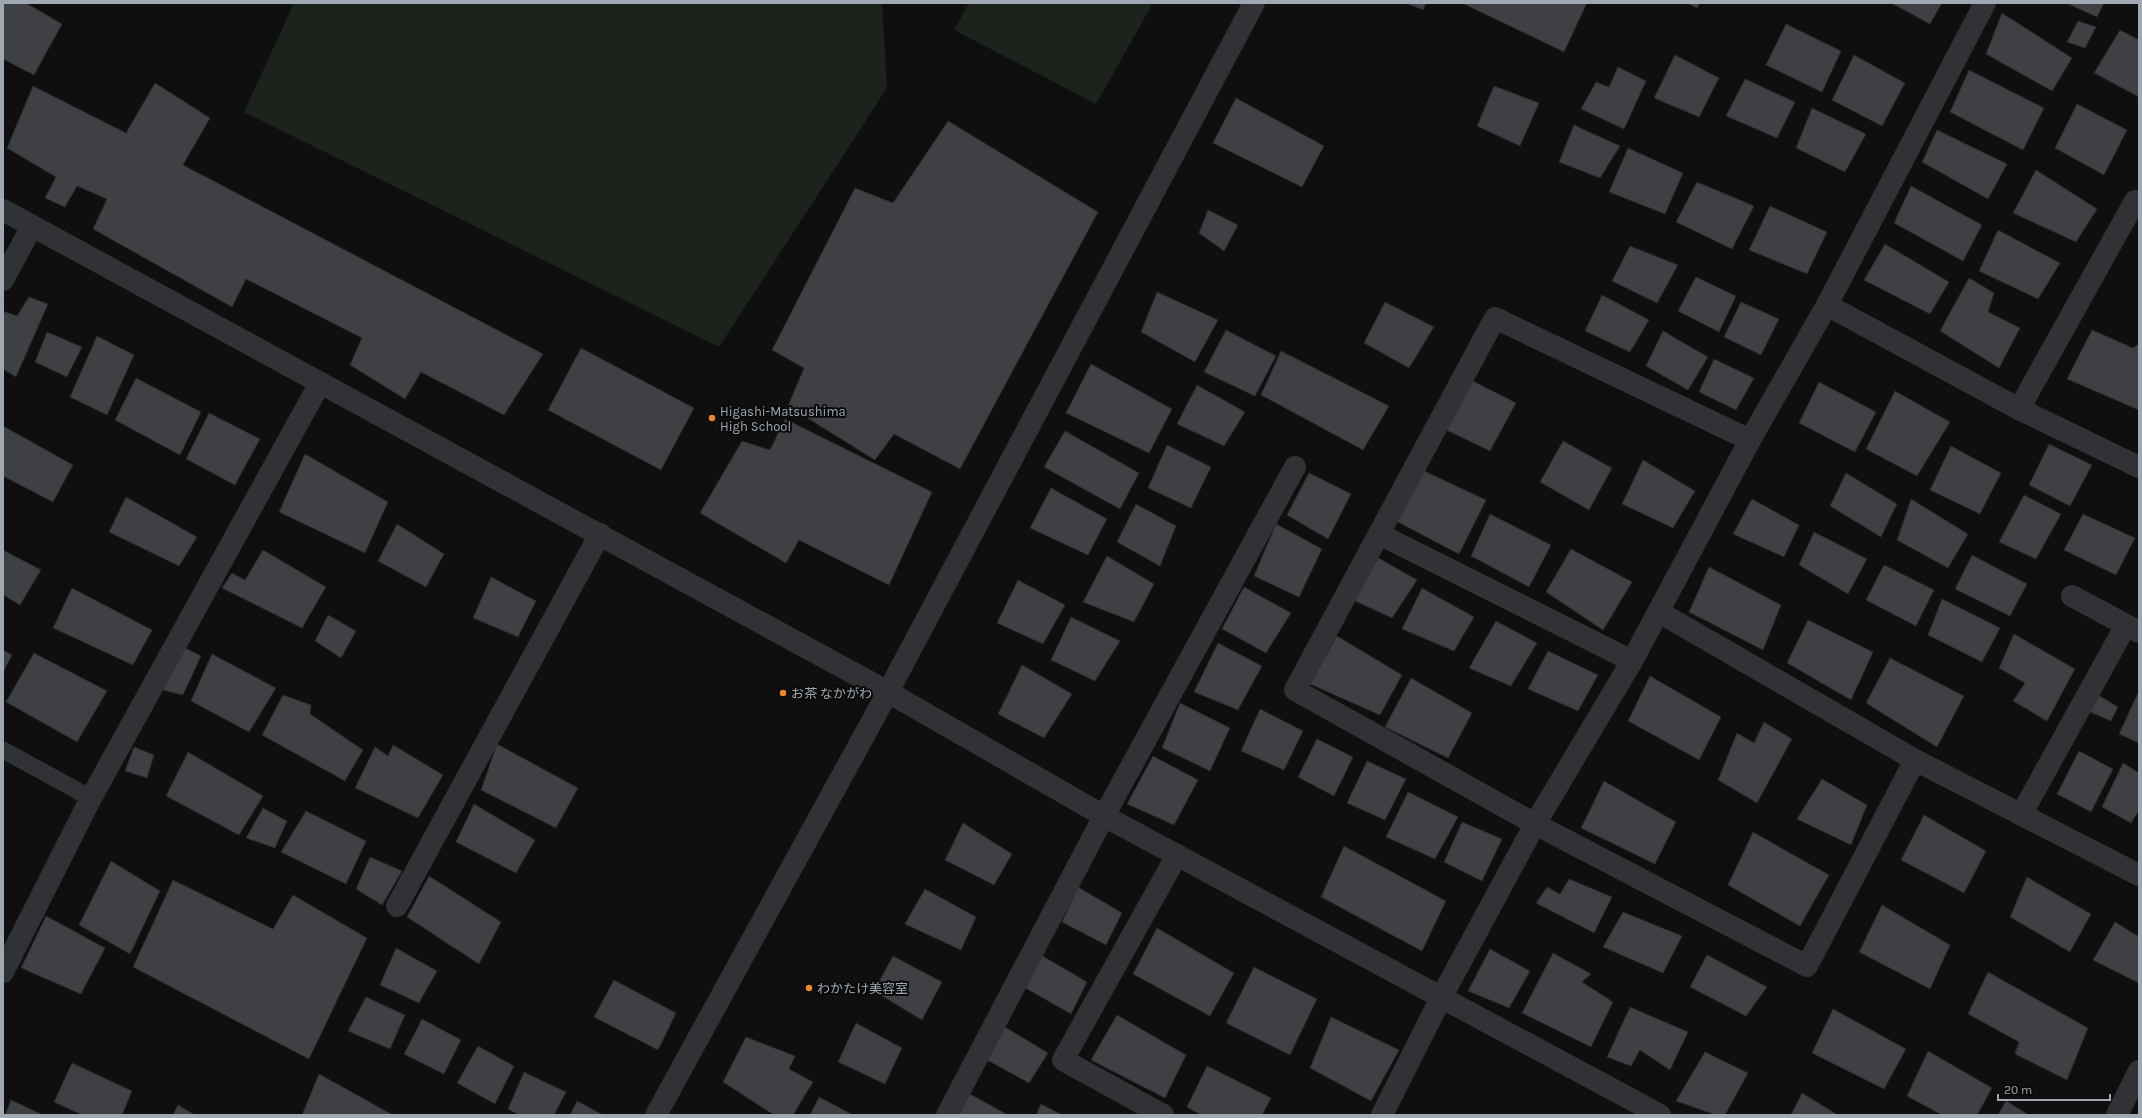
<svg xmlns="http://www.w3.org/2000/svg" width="2142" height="1118" font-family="Karla,'Noto Sans JP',sans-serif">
<rect width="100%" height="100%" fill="#0f0f10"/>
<g fill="#1c231c">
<polygon points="294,3 882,3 887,88 719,347 244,112"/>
<polygon points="969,3 1153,3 1096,104 954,30"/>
</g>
<g fill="#3e4043" stroke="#292a2c">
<polygon points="3,3 26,3 62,24 34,75 3,59"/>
<polygon points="1406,3 1426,3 1423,10"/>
<polygon points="1462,3 1587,3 1564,52"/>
<polygon points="1687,3 1700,3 1697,8"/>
<polygon points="1891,3 1942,3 1930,24"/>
<polygon points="2066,3 2104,3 2097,17"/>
<polygon points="2002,13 2072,58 2052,91 1986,54"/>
<polygon points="2078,21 2096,27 2085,48 2067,42"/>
<polygon points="1786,24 1841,51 1822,92 1766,65"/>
<polygon points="2120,30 2139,40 2139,97 2094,73"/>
<polygon points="1675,55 1719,78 1699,117 1654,98"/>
<polygon points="1854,55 1905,83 1882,126 1832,100"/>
<polygon points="1618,67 1646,81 1624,129 1581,109 1596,82 1609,87"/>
<polygon points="1969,70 2044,108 2023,150 1950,112"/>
<polygon points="1745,79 1795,102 1777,138 1726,116"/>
<polygon points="155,83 210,118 183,165 543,354 504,415 421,372 405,399 350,365 362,338 246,279 232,307 93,229 107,199 77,186 65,207 45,198 56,177 7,148 33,86 126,133"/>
<polygon points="1494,86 1539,103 1520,146 1477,126"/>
<polygon points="1236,98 1324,146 1302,187 1213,143"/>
<polygon points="2077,104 2127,130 2104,175 2055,148"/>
<polygon points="1812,108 1866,134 1845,172 1796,148"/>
<polygon points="948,121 1098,212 960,469 894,434 875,460 788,406 804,368 772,350 855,188 893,203"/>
<polygon points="1574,125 1620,146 1600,178 1559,162"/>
<polygon points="1937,130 2007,164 1988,199 1922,162"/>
<polygon points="1628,148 1683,173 1665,214 1609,192"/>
<polygon points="2036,170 2097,209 2076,242 2013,213"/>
<polygon points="1697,182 1754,206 1732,249 1676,222"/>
<polygon points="1911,186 1982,225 1963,261 1894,223"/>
<polygon points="1770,206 1827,232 1807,274 1749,250"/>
<polygon points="1208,210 1238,225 1224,251 1199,233"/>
<polygon points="1998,230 2060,263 2038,299 1979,271"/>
<polygon points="1885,244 1949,282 1930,314 1864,280"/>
<polygon points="1630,246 1678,265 1657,303 1612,281"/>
<polygon points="1696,277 1736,296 1719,332 1678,311"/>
<polygon points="1969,278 1994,293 1988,312 2020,328 1999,368 1940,331"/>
<polygon points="1157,292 1218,320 1195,362 1141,332"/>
<polygon points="1602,295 1649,320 1630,352 1585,331"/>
<polygon points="29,297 48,304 16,377 3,369 3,311 17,316"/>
<polygon points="1385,302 1434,327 1409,368 1364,343"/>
<polygon points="1741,302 1779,319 1761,355 1724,337"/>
<polygon points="1226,330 1276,356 1255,396 1204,372"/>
<polygon points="2092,330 2133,348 2139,344 2139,410 2067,379"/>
<polygon points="1663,331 1708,357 1688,390 1646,366"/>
<polygon points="47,332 82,347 67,377 35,362"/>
<polygon points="97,336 134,355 107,415 70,397"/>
<polygon points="581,348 694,408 661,470 548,410"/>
<polygon points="1281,351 1389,406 1363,450 1261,395"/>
<polygon points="1714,359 1754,378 1736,410 1699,392"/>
<polygon points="1091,364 1172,409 1149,453 1066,413"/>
<polygon points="136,378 201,412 180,455 115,420"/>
<polygon points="1469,379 1516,403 1490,451 1442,428"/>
<polygon points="1819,382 1876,412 1855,452 1799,423"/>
<polygon points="1197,385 1245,412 1224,446 1177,424"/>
<polygon points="1895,391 1950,422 1917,476 1866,449"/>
<polygon points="209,413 260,439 235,485 186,459"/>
<polygon points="785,419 932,492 889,585 799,540 786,563 700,513 742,441 770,450"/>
<polygon points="3,426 73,465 53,502 3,476"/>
<polygon points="1065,431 1139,473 1120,509 1044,467"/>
<polygon points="1563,441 1612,468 1589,510 1540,482"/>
<polygon points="2049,444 2092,465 2070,506 2029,485"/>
<polygon points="1167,445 1211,467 1191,508 1148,488"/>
<polygon points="1951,446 2001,473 1980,514 1930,490"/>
<polygon points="305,454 388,502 365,553 279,512"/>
<polygon points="1643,460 1695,491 1673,528 1622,504"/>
<polygon points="1422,470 1486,500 1459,554 1394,520"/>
<polygon points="1309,473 1351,494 1328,539 1287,515"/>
<polygon points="1846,473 1897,504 1881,537 1830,506"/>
<polygon points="1051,488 1107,519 1088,555 1030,528"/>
<polygon points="2024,495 2061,514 2036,559 1999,542"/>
<polygon points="126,497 197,537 179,566 109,532"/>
<polygon points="1752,499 1799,525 1784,557 1733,534"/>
<polygon points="1911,499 1968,534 1948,568 1897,540"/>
<polygon points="1136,504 1176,526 1160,566 1117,542"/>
<polygon points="1490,514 1551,545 1529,587 1471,556"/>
<polygon points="2083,514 2135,538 2116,575 2064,550"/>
<polygon points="397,524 444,554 426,587 378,561"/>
<polygon points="1276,524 1322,549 1299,597 1254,576"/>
<polygon points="1814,532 1867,559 1848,594 1799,565"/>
<polygon points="1571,549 1632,582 1603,630 1546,592"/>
<polygon points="3,550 41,570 20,605 3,595"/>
<polygon points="263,550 326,587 302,628 222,588 232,573 245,580"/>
<polygon points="1972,555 2027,584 2010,616 1955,589"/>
<polygon points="1107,556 1154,584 1134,622 1083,602"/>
<polygon points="1375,556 1417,580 1392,618 1353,600"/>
<polygon points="1884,565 1934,590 1916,626 1866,600"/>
<polygon points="1709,567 1781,605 1763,650 1689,612"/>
<polygon points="491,577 536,601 518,637 473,618"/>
<polygon points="1018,580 1065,605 1043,644 997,623"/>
<polygon points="1244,587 1291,613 1266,653 1222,629"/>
<polygon points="72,588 152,630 133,665 53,628"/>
<polygon points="1422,588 1474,617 1454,651 1402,629"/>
<polygon points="1942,599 2000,628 1982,662 1928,635"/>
<polygon points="328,615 356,631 341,658 315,641"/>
<polygon points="1071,617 1120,641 1095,681 1051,660"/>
<polygon points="1808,620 1873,652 1851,700 1787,663"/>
<polygon points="1496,621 1537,643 1511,686 1469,668"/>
<polygon points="2014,634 2075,669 2047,721 2013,701 2025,683 1999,668"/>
<polygon points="1337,636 1402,675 1380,715 1310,684"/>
<polygon points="1218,643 1262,666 1238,710 1194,692"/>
<polygon points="183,647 201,656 183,695 162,690"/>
<polygon points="3,650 12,655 3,672"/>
<polygon points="1548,651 1598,675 1578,711 1528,689"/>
<polygon points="34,653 107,691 77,742 6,702"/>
<polygon points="212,654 276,688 249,732 191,701"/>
<polygon points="1890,658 1964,696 1937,747 1866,703"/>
<polygon points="1022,665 1072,694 1044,738 998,714"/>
<polygon points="1650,676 1721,717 1699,760 1628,721"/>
<polygon points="1411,678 1472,713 1448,758 1385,727"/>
<polygon points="2139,691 2139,743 2119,734"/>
<polygon points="2097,694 2118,707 2111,721 2088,711"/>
<polygon points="283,695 311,705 310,714 363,750 345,781 262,735"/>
<polygon points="1180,703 1230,728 1210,771 1162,748"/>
<polygon points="1260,709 1303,731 1284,770 1241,751"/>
<polygon points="1764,722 1792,739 1757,803 1718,780 1737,733 1754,743"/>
<polygon points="1317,739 1353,757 1334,796 1298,777"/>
<polygon points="497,744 578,788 556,828 481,790"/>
<polygon points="393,745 443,775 418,818 355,788 375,747 388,756"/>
<polygon points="134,747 154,755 147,778 125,771"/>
<polygon points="2079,751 2113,769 2091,812 2057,794"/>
<polygon points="188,752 263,796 239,835 166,796"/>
<polygon points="1153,756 1198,780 1174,825 1127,804"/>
<polygon points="1367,761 1406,779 1385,820 1347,803"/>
<polygon points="2123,763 2139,773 2139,810 2131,823 2102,807"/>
<polygon points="1822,779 1867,805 1851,845 1797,819"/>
<polygon points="1604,781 1676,822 1655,864 1581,828"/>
<polygon points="1408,792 1458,817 1435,859 1386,837"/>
<polygon points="474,804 535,840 516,873 456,842"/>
<polygon points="263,808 287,821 275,848 246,838"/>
<polygon points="306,811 366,841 346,884 281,852"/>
<polygon points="1924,815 1986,851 1964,893 1901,860"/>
<polygon points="1462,822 1502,839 1482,881 1444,862"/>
<polygon points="963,823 1012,854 994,885 945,860"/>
<polygon points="1753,832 1829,875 1800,926 1728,885"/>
<polygon points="1344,846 1446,901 1422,951 1321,897"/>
<polygon points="370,857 402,871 382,905 356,889"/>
<polygon points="111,861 160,891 130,954 79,925"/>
<polygon points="429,876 501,922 479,964 407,917"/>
<polygon points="2027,877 2091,914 2070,952 2010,917"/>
<polygon points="1569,879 1612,897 1594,933 1536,903 1547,887 1560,894"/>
<polygon points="173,880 273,929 293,895 367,938 309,1059 133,967"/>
<polygon points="1078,887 1122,913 1106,945 1062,922"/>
<polygon points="925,889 976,917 961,950 905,924"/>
<polygon points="1882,905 1950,945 1930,989 1859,952"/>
<polygon points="1623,912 1682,936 1663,973 1603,947"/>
<polygon points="46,916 105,948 81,994 21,968"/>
<polygon points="2115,922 2139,937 2139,983 2093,960"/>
<polygon points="1157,928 1234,973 1210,1016 1133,974"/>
<polygon points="396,948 437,971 419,1003 380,985"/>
<polygon points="1490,949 1530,971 1509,1008 1468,991"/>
<polygon points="1553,953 1591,974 1582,982 1613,1002 1591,1047 1522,1013"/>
<polygon points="1039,954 1087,982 1071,1014 1022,986"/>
<polygon points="1707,955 1767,987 1746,1016 1690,987"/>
<polygon points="893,956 942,982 922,1020 874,991"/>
<polygon points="1254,967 1317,999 1290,1055 1226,1023"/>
<polygon points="1988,972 2088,1028 2067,1080 2015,1054 2019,1042 1968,1014"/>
<polygon points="614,980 676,1013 658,1050 594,1017"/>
<polygon points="366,997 405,1015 390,1049 348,1031"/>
<polygon points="1630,1007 1688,1032 1670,1070 1640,1050 1631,1066 1607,1057"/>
<polygon points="1833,1009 1906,1049 1884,1089 1812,1053"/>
<polygon points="1117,1015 1186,1055 1165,1098 1091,1060"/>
<polygon points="1331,1017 1399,1050 1371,1101 1310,1068"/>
<polygon points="422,1019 461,1040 444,1074 404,1054"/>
<polygon points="856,1023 902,1048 885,1084 838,1062"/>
<polygon points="1005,1027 1048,1053 1029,1083 987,1060"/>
<polygon points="746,1037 795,1056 789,1069 813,1082 793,1115 774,1115 723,1082"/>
<polygon points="478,1046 514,1066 495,1104 457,1083"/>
<polygon points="1928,1051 1992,1088 1977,1115 1942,1115 1907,1096"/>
<polygon points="1705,1052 1748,1073 1725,1115 1716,1115 1676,1101"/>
<polygon points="72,1063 132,1091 122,1115 82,1115 54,1102"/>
<polygon points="1207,1066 1271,1098 1262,1115 1201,1115 1187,1107"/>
<polygon points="524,1072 566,1092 554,1115 519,1115 508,1109"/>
<polygon points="319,1074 393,1115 302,1115"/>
<polygon points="968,1093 1008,1115 957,1115"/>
<polygon points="1802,1093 1838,1115 1791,1115"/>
<polygon points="819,1097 853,1115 810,1115"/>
<polygon points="11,1100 43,1115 5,1115"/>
<polygon points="577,1101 603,1115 570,1115"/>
<polygon points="2006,1101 2029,1115 1998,1115"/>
<polygon points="1041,1104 1062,1115 1036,1115"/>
<polygon points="178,1105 195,1115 173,1115"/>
</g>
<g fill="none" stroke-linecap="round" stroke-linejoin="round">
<polyline stroke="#303235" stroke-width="17" points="3,750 91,798"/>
<g stroke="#303235" stroke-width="22">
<polyline points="3,280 32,226"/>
<polyline points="1827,305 2019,409 2139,467"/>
<polyline points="2019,409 2135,201"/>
<polyline points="1750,440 1495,318 1295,690 1535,824 1807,966 1915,760"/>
<polyline points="1379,534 1632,661"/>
<polyline points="2072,596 2139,632"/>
<polyline points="1659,612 1915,760 2139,875"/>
<polyline points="2021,815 2126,625"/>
<polyline points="397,906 600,534"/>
<polyline points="3,972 91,798 320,383"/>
<polyline points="947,1115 1104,816 1295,467"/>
<polyline points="1163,1115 1063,1060 1177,855"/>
<polyline points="1382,1115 1442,996 1535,824 1632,661 1750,440 1827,305 1985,3"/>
<polyline points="2117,1115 2139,1071"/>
</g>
<g stroke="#303235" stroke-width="22">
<polyline points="3,210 888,692 1104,816 1660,1115"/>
<polyline points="656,1115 888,692 1254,3"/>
</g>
</g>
<g fill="#ed892b" stroke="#0a0a0b" stroke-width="1.5">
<circle cx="712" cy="418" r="4"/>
<circle cx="783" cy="693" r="4"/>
<circle cx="809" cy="988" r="4"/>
</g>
<g text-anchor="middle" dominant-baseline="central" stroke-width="4" stroke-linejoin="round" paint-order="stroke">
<g font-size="13" fill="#a0a9b1" stroke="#0a0a0b" text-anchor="start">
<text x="720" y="411">Higashi-Matsushima<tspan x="720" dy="15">High School</tspan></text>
<text x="791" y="693">お茶 なかがわ</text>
<text x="817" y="988">わかたけ美容室</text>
</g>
</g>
<rect width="2142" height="1118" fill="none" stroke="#a0a9b1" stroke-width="8"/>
<path d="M1998 1094v6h112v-6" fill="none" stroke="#a0a9b1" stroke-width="2"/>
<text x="2004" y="1094" font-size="12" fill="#a0a9b1" stroke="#0a0a0b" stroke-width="3" paint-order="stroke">20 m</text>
</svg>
